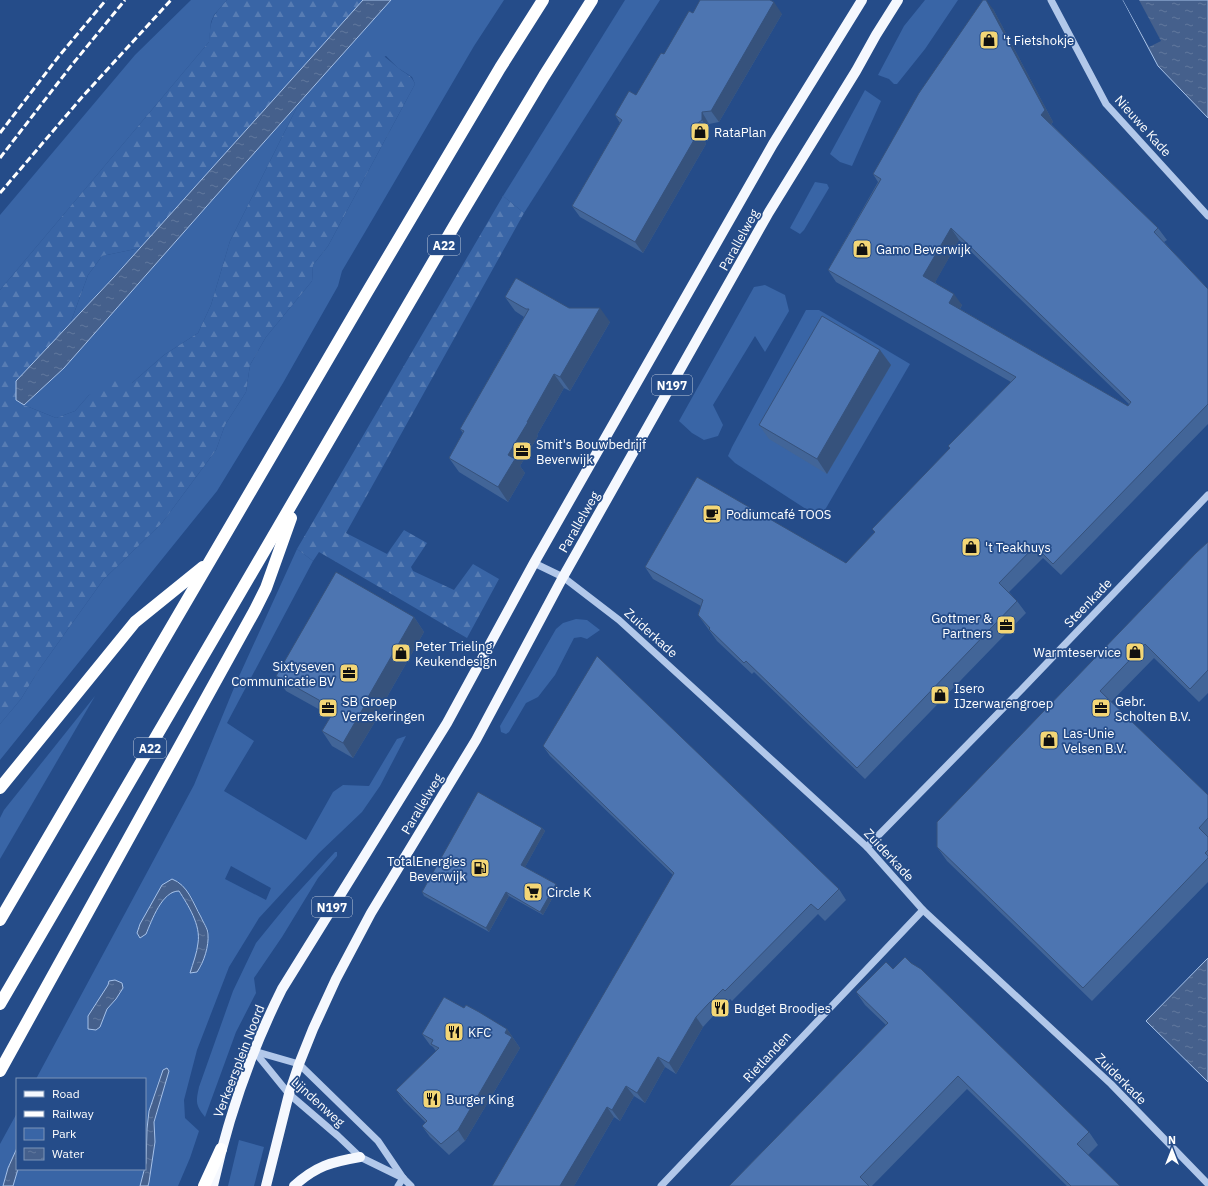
<svg xmlns="http://www.w3.org/2000/svg" width="1208" height="1186" font-family="'IBM Plex Sans',sans-serif">
<defs>
<pattern id="forest-firs" width="22" height="20" patternUnits="userSpaceOnUse"><rect width="22" height="20" fill="#3965a6"/><path d="M5 1l3.5 6h-7zM16 11l3.5 6h-7z" fill="#577cb3"/></pattern>
<pattern id="water-ripples" width="26" height="14" patternUnits="userSpaceOnUse"><rect width="26" height="14" fill="#45608c"/><path d="M2 4q2-2 4 0t4 0M15 11q2-2 4 0t4 0" fill="none" stroke="#61789d"/></pattern>
</defs>
<rect width="100%" height="100%" fill="#254c89"/>
<g fill="#3965a6" fill-rule="evenodd">
<polygon points="191,0 227,0 214,15 211,22 209,42 0,290 0,215 135,55"/>
<polygon points="391,0 504,0 474,46 368,227 342,271 338,286 283,383 217,491 0,760 0,724 21,699 38,671 103,580 162,523 216,450 225,425 246,392 250,365 266,337 312,281 313,265 328,246 415,84 412,77 398,68 386,56 298,105 230,241 211,305 198,333 164,355 132,383 89,395 75,411 56,418 24,405 64,368 214,198"/>
<polygon points="625,0 660,0 524,213 503,196"/>
<polygon points="925,0 958,0 925,49 897,84 894,84 889,79 878,75 904,26"/>
<polygon points="865,90 881,101 852,166 840,162 830,154"/>
<polygon points="815,182 827,184 829,188 804,230 800,234 790,228"/>
<polygon points="140,248 70,324 88,275 102,256"/>
<polygon points="765,285 785,295 789,311 765,352 755,336 713,405 723,425 718,436 704,440 692,433 679,421 754,287"/>
<polygon points="806,310 819,310 910,364 822,515 809,511 735,463 728,456 732,447"/>
<path d="M297,549L313,561L227,723L254,741L224,791L306,840L333,792L343,785L369,786L397,739L406,736L380,786L362,812L319,853L259,918L229,967L197,1050L184,1100L185,1118L199,1131L190,1158L178,1186H148L155,1142L154,1123L169,1071L166,1068C157,1076 148,1117 147,1129C146,1142 148,1155 145,1167V1079H36L194,785L236,683ZM231,866L271,888L266,900L225,879ZM178,881L191,896L209,932L207,947L201,967L190,973C193,963 198,952 199,941C200,924 188,905 179,891C162,891 152,920 146,934L158,895L162,885ZM109,981L116,999L107,1009L100,1027L89,1016L108,985Z"/>
<polygon points="576,619 587,620 600,630 587,639 581,637 574,638 555,675 538,697 526,703 509,732 506,734 501,732 500,726 556,629 563,623"/>
<polygon points="95,696 0,859 0,818 4,810"/>
<path d="M335,852H337V856L318,878L282,937L254,978L256,993L236,1032L205,1117C195,1105 196,1101 199,1087L233,991L256,943L291,900Z"/>
<polygon points="17,1113 17,1148 8,1168 3,1186 0,1186 0,1144"/>
<polygon points="239,1140 264,1147 254,1186 228,1186"/>
<polygon points="18,1169 144,1169 140,1186 13,1186"/>
</g>
<g fill="url(#forest-firs)">
<path d="M227,0H363L140,248L102,256L88,275L70,324L20,377L16,400L24,405L56,418L75,411L89,395L114,379L132,383L164,355L198,333L211,305L230,241L298,105L356,56L373,48C382,54 389,60 397,67C405,74 411,74 415,84L328,246L313,265L312,281L266,337L250,365L246,392L225,425L216,450L162,523L103,580L38,671L21,699L0,724V290L209,42C211,18 211,18 227,0Z"/>
<polygon points="503,196 524,213 346,533 387,554 404,530 427,543 411,567 413,571 454,590 473,564 499,579 467,638 319,552 313,561 297,549"/>
</g>
<g fill="url(#water-ripples)" stroke="#a6c2ea">
<polygon points="363,0 391,0 214,198 64,368 24,405 16,400 16,381 114,277"/>
<polygon points="1123,0 1208,0 1208,118 1158,66"/>
<path d="M172,879C188,885 193,903 201,917C203,922 208,929 208,934C209,946 204,962 197,972L190,973C193,963 197,953 198,943C201,925 188,905 179,891C162,891 152,920 146,934L140,938L137,933L140,924L162,885Z"/>
<polygon points="1208,958 1208,1082 1146,1021"/>
<polygon points="115,980 122,983 123,988 116,999 107,1009 100,1027 96,1030 88,1029 88,1016 108,985 109,981"/>
<polygon points="167,1068 169,1071 154,1122 155,1142 149,1182 148,1186 140,1186 146,1163 147,1129 149,1111 163,1070"/>
<polygon points="17,1148 18,1169 13,1186 3,1186 8,1168"/>
</g>
<polygon fill="#254c89" points="1123,0 1139,0 1161,41 1149,47"/>
<g fill="none" stroke-linecap="round" stroke-linejoin="round">
<g stroke="#b2c8ea" stroke-width="7">
<polyline points="1051,0 1106,104 1208,216"/>
<polyline points="534,563 563,577 619,620 867,847 923,910 1111,1084 1208,1184"/>
<polyline points="867,847 1023,688 1208,495"/>
<polyline points="254,1051 299,1064 378,1141 403,1178 411,1186"/>
<polyline points="254,1051 289,1094 338,1136 360,1157 403,1178"/>
<polyline points="398,1186 403,1178"/>
<polyline points="661,1186 923,910"/>
</g>
<g stroke="#f5f8fe" stroke-width="10">
<path d="M213,1186C228,1118 251,1051 282,989L447,723L534,563L668,328L773,144L862,0"/>
<polyline points="266,1186 289,1094 299,1064 313,1029 336,979 371,913 476,740 563,577 769,212 856,71 876,35 898,0"/>
<path d="M294,1186C316,1166 331,1162 360,1157"/>
</g>
<g stroke="#fff" stroke-width="12">
<polyline points="0,788 135,622 203,567"/>
<polyline points="0,920 366,294 500,68 543,0"/>
<polyline points="0,1004 457,221 544,76 592,0"/>
<polyline points="0,1071 255,610 266,588 291,518"/>
<polyline points="204,1186 221,1149"/>
</g>
<g stroke="#fff" stroke-width="3" stroke-dasharray="7 3" stroke-linecap="butt">
<polyline points="0,133 59,56 106,0"/>
<polyline points="0,158 71,66 125,0"/>
<polyline points="0,193 83,96 171,0"/>
</g>
</g>
<g fill="#426598" fill-rule="evenodd">
<path d="M993,9L1053,122L1051,124L1158,228L1167,240L1164,242L1208,289V424L1061,575L1043,558L1009,592L1017,601L1026,613L865,779L754,672L752,674L717,641L698,615L701,606L653,579L645,567L846,563L875,532L872,529L950,449L948,446L1011,382L836,282L828,270L878,182L873,174ZM959,240L1129,404L1128,406L960,309L962,305L935,282Z"/>
<polygon points="693,13 782,14 719,122 709,124 709,131 703,137 706,144 643,253 580,217 572,206 620,123 615,115 636,95"/>
<polygon points="505,297 569,308 610,322 570,391 564,388 537,435 538,436 520,466 525,473 508,502 459,472 449,458 463,433 460,429 524,317 515,311"/>
<polygon points="880,350 891,365 827,474 769,439 759,425"/>
<polygon points="1208,542 1208,693 1199,702 1154,658 1111,702 1208,795 1208,882 1092,1001 947,861 937,847"/>
<polygon points="414,617 424,632 375,718 376,720 353,758 332,746 322,731 331,716 286,691 276,676"/>
<polygon points="543,746 839,889 846,900 825,921 818,914 732,1001 730,999 715,1014 703,1027 676,1074 665,1067 645,1103 634,1096 620,1121 614,1117 574,1186 673,875 550,756"/>
<polygon points="542,828 545,831 525,867 556,884 558,888 543,915 509,896 489,932 424,896 422,892"/>
<polygon points="911,963 1089,1132 1098,1145 1088,1155 1120,1186 1067,1186 967,1089 872,1186 729,1186 886,1025 865,1005 856,992 893,969"/>
<polygon points="507,1029 520,1048 465,1141 449,1155 430,1137 422,1126 426,1123 404,1101 396,1090 436,1051 433,1047 430,1045 422,1034"/>
</g>
<g fill="#36527c">
<polygon points="986,0 993,9 1053,122 1049,126 1041,115"/>
<polygon points="774,2 782,14 719,122 711,111"/>
<polygon points="702,112 709,124 709,131 702,120"/>
<polygon points="695,125 703,137 706,144 643,253 635,242"/>
<polygon points="951,228 959,240 932,288 923,276"/>
<polygon points="954,294 962,305 957,314 949,303"/>
<polygon points="600,308 610,322 570,391 560,377"/>
<polygon points="880,350 891,365 827,474 817,459"/>
<polygon points="554,374 564,388 537,435 538,436 520,466 525,473 508,502 498,487 508,455 527,422"/>
<polygon points="414,617 424,632 375,718 376,720 353,758 343,743 364,704"/>
<polygon points="542,828 545,831 524,869 521,865"/>
<polygon points="556,884 558,888 543,915 540,912"/>
<polygon points="506,892 509,896 489,932 486,928"/>
<polygon points="696,1017 703,1027 676,1074 669,1063"/>
<polygon points="507,1029 520,1048 465,1141 458,1130"/>
<polygon points="658,1057 665,1067 645,1103 637,1093"/>
<polygon points="626,1086 634,1096 620,1121 612,1110"/>
<polygon points="607,1107 614,1117 574,1186 560,1186"/>
</g>
<g fill="#4d75b1" stroke="#36527c" fill-rule="evenodd">
<polygon points="700,0 770,0 774,2 711,111 702,112 702,120 695,125 698,133 635,242 572,206 622,120 615,115 629,91 636,95 661,53 664,54 689,11 693,13"/>
<path d="M983,0H986L1045,110L1041,115L1158,228L1154,232L1208,289V404L1053,564L1035,546L999,583L1017,601L857,768L746,661L744,663L709,629L710,628L698,615L703,600L645,567L697,477L846,563L875,532L872,529L950,448L948,446L1016,377L828,270L881,179L873,174L919,93ZM951,228L1131,402L1128,406L949,303L954,294L923,276Z"/>
<polygon points="516,278 569,308 600,308 560,377 554,374 527,422 528,422 508,455 515,459 498,487 449,458 464,431 460,429 529,309 526,309 505,297"/>
<polygon points="822,316 880,350 817,459 759,425"/>
<polygon points="1208,542 1208,670 1190,689 1145,644 1100,691 1208,795 1208,818 1199,828 1208,837 1208,850 1205,853 1208,856 1208,858 1083,988 937,847 937,822 1196,553"/>
<polygon points="336,572 414,617 364,704 365,705 343,743 322,731 334,711 325,706 326,704 276,676"/>
<polygon points="597,656 839,889 818,910 811,904 725,991 723,989 708,1004 696,1017 669,1063 658,1057 637,1093 626,1086 612,1110 607,1107 560,1186 492,1186 674,873 543,746"/>
<polygon points="478,792 542,828 521,865 556,884 540,912 506,892 486,928 422,892"/>
<polygon points="905,957 911,963 921,969 1089,1132 1077,1144 1120,1186 1071,1186 958,1076 860,1177 869,1186 729,1186 888,1023 856,992 886,962 893,969"/>
<polygon points="444,997 464,1008 466,1005 479,1012 507,1029 505,1033 512,1037 458,1130 441,1144 422,1126 427,1121 396,1090 439,1048 431,1044 433,1040 422,1034"/>
</g>
<defs>
<symbol id="shop-square" viewBox="-11 -11 22 22"><rect x="-9" y="-9" width="18" height="18" rx="4" fill="#f3d676" stroke="#254c89"/><path d="M-5-2.5h2.3a2.7 3.5 0 0 1 5.4 0H5L5.5 6h-11ZM-1.5-2.5h3a1.5 2.3 0 0 0-3 0Z" fill="#111"/></symbol>
<symbol id="office-square" viewBox="-11 -11 22 22"><rect x="-9" y="-9" width="18" height="18" rx="4" fill="#f3d676" stroke="#254c89"/><path d="M-6-3h4V-5.5h4V-3h4V5H-6ZM-1-4.5V-3h2v-1.5ZM-6 0V1H6V0Z" fill="#111"/></symbol>
<symbol id="cafe-square" viewBox="-11 -11 22 22"><rect x="-9" y="-9" width="18" height="18" rx="4" fill="#f3d676" stroke="#254c89"/><path d="M-5.5-4.5H6V0H3Q3 3.5 0 3.5H-2.5Q-5.5 3.5-5.5 0ZM3-3.2v2h1.7v-2ZM-6 4.5H4V6H-6Z" fill="#111"/></symbol>
<symbol id="fuel-square" viewBox="-11 -11 22 22"><rect x="-9" y="-9" width="18" height="18" rx="4" fill="#f3d676" stroke="#254c89"/><path d="M-5.5-6h7V0h2V4h1.3V-2.5L3-4.5l.8-.8L6-3V5H2.5V1h-1V6h-7ZM-4.2-4.7v3.2H.2V-4.7Z" fill="#111"/></symbol>
<symbol id="supermarket-square" viewBox="-11 -11 22 22"><rect x="-9" y="-9" width="18" height="18" rx="4" fill="#f3d676" stroke="#254c89"/><path d="M-6-5.5h2.5l.6 2H6L4.5 2H-2.5L-4.4-4H-6ZM-1.5 3.2a1.3 1.3 0 1 0 .1 0ZM3 3.2a1.3 1.3 0 1 0 .1 0Z" fill="#111"/></symbol>
<symbol id="restaurant-square" viewBox="-11 -11 22 22"><rect x="-9" y="-9" width="18" height="18" rx="4" fill="#f3d676" stroke="#254c89"/><path d="M-5-6h1v4h1v-4h1v4h1v-4h1v5L-1.5 .5V6h-2V.5L-5-1ZM5-6V6H3V1.5H1.5Q1.5-4 5-6Z" fill="#111"/></symbol>
</defs>
<g fill-rule="evenodd">
<use href="#shop-square" x="978" y="29" width="22" height="22"/>
<use href="#shop-square" x="689" y="121" width="22" height="22"/>
<use href="#shop-square" x="851" y="238" width="22" height="22"/>
<use href="#office-square" x="511" y="440" width="22" height="22"/>
<use href="#cafe-square" x="701" y="503" width="22" height="22"/>
<use href="#shop-square" x="960" y="536" width="22" height="22"/>
<use href="#office-square" x="995" y="614" width="22" height="22"/>
<use href="#shop-square" x="1124" y="641" width="22" height="22"/>
<use href="#shop-square" x="390" y="642" width="22" height="22"/>
<use href="#office-square" x="338" y="662" width="22" height="22"/>
<use href="#shop-square" x="929" y="684" width="22" height="22"/>
<use href="#office-square" x="317" y="697" width="22" height="22"/>
<use href="#office-square" x="1090" y="697" width="22" height="22"/>
<use href="#shop-square" x="1038" y="729" width="22" height="22"/>
<use href="#fuel-square" x="469" y="857" width="22" height="22"/>
<use href="#supermarket-square" x="522" y="881" width="22" height="22"/>
<use href="#restaurant-square" x="709" y="997" width="22" height="22"/>
<use href="#restaurant-square" x="443" y="1021" width="22" height="22"/>
<use href="#restaurant-square" x="421" y="1088" width="22" height="22"/>
</g>
<g text-anchor="middle" dominant-baseline="central" stroke-width="3.5" stroke-linejoin="round" paint-order="stroke">
<g fill="#254c89" stroke="#bec9dc" stroke-width="1">
<rect x="428" y="235" width="32" height="20" rx="3"/>
<rect x="652" y="375" width="40" height="20" rx="3"/>
<rect x="134" y="738" width="32" height="20" rx="3"/>
<rect x="312" y="897" width="40" height="20" rx="3"/>
</g>
<g font-size="12" font-weight="bold" fill="#fff">
<text x="444" y="245">A22</text>
<text x="672" y="385">N197</text>
<text x="150" y="748">A22</text>
<text x="332" y="907">N197</text>
</g>
<g font-size="13" fill="#fff" stroke="#254c89" text-anchor="start">
<text x="1003" y="40">'t Fietshokje</text>
<text x="714" y="132">RataPlan</text>
<text x="876" y="249">Gamo Beverwijk</text>
<text x="536" y="444">Smit's Bouwbedrijf<tspan x="536" dy="15">Beverwijk</tspan></text>
<text x="726" y="514">Podiumcafé TOOS</text>
<text x="985" y="547">'t Teakhuys</text>
<text x="992" y="618" text-anchor="end">Gottmer &amp;<tspan x="992" dy="15">Partners</tspan></text>
<text x="415" y="646">Peter Trieling<tspan x="415" dy="15">Keukendesign</tspan></text>
<text x="1121" y="652" text-anchor="end">Warmteservice</text>
<text x="335" y="666" text-anchor="end">Sixtyseven<tspan x="335" dy="15">Communicatie BV</tspan></text>
<text x="954" y="688">Isero<tspan x="954" dy="15">IJzerwarengroep</tspan></text>
<text x="342" y="701">SB Groep<tspan x="342" dy="15">Verzekeringen</tspan></text>
<text x="1115" y="701">Gebr.<tspan x="1115" dy="15">Scholten B.V.</tspan></text>
<text x="1063" y="733">Las-Unie<tspan x="1063" dy="15">Velsen B.V.</tspan></text>
<text x="466" y="861" text-anchor="end">TotalEnergies<tspan x="466" dy="15">Beverwijk</tspan></text>
<text x="547" y="892">Circle K</text>
<text x="734" y="1008">Budget Broodjes</text>
<text x="468" y="1032">KFC</text>
<text x="446" y="1099">Burger King</text>
</g>
<g font-size="13" fill="#fff" stroke="#254c89">
<text transform="translate(1143 126) rotate(48)">Nieuwe Kade</text>
<text transform="translate(739 240) rotate(-61)">Parallelweg</text>
<text transform="translate(579 522) rotate(-60)">Parallelweg</text>
<text transform="translate(1088 603) rotate(-46)">Steenkade</text>
<text transform="translate(651 633) rotate(42)">Zuiderkade</text>
<text transform="translate(422 804) rotate(-59)">Parallelweg</text>
<text transform="translate(889 855) rotate(47)">Zuiderkade</text>
<text transform="translate(767 1057) rotate(-47)">Rietlanden</text>
<text transform="translate(239 1061) rotate(-69)">Verkeersplein Noord</text>
<text transform="translate(1121 1079) rotate(45)">Zuiderkade</text>
<text transform="translate(318 1102) rotate(42)">Lijndenweg</text>
</g>
</g>
<rect x="16" y="1078" width="130" height="92" fill="#254c89" stroke="#7c94b8"/>
<rect x="24" y="1091" width="20" height="6" fill="#f5f8fe" stroke="#7c94b8"/>
<text x="52" y="1098" font-size="12" fill="#ffffff">Road</text>
<rect x="24" y="1111" width="20" height="6" fill="#ffffff" stroke="#7c94b8"/>
<text x="52" y="1118" font-size="12" fill="#ffffff">Railway</text>
<rect x="24" y="1128" width="20" height="12" fill="#3965a6" stroke="#7c94b8"/>
<text x="52" y="1138" font-size="12" fill="#ffffff">Park</text>
<rect x="24" y="1148" width="20" height="12" fill="url(#water-ripples)" stroke="#7c94b8"/>
<text x="52" y="1158" font-size="12" fill="#ffffff">Water</text>
<g transform="translate(1172 1150)" stroke="#254c89" stroke-width="3" paint-order="stroke">
<path d="M0-3L7 15L0 10L-7 15Z" fill="#ffffff"/>
<text y="-6" font-size="11" font-weight="bold" text-anchor="middle" fill="#ffffff">N</text>
</g>
</svg>
